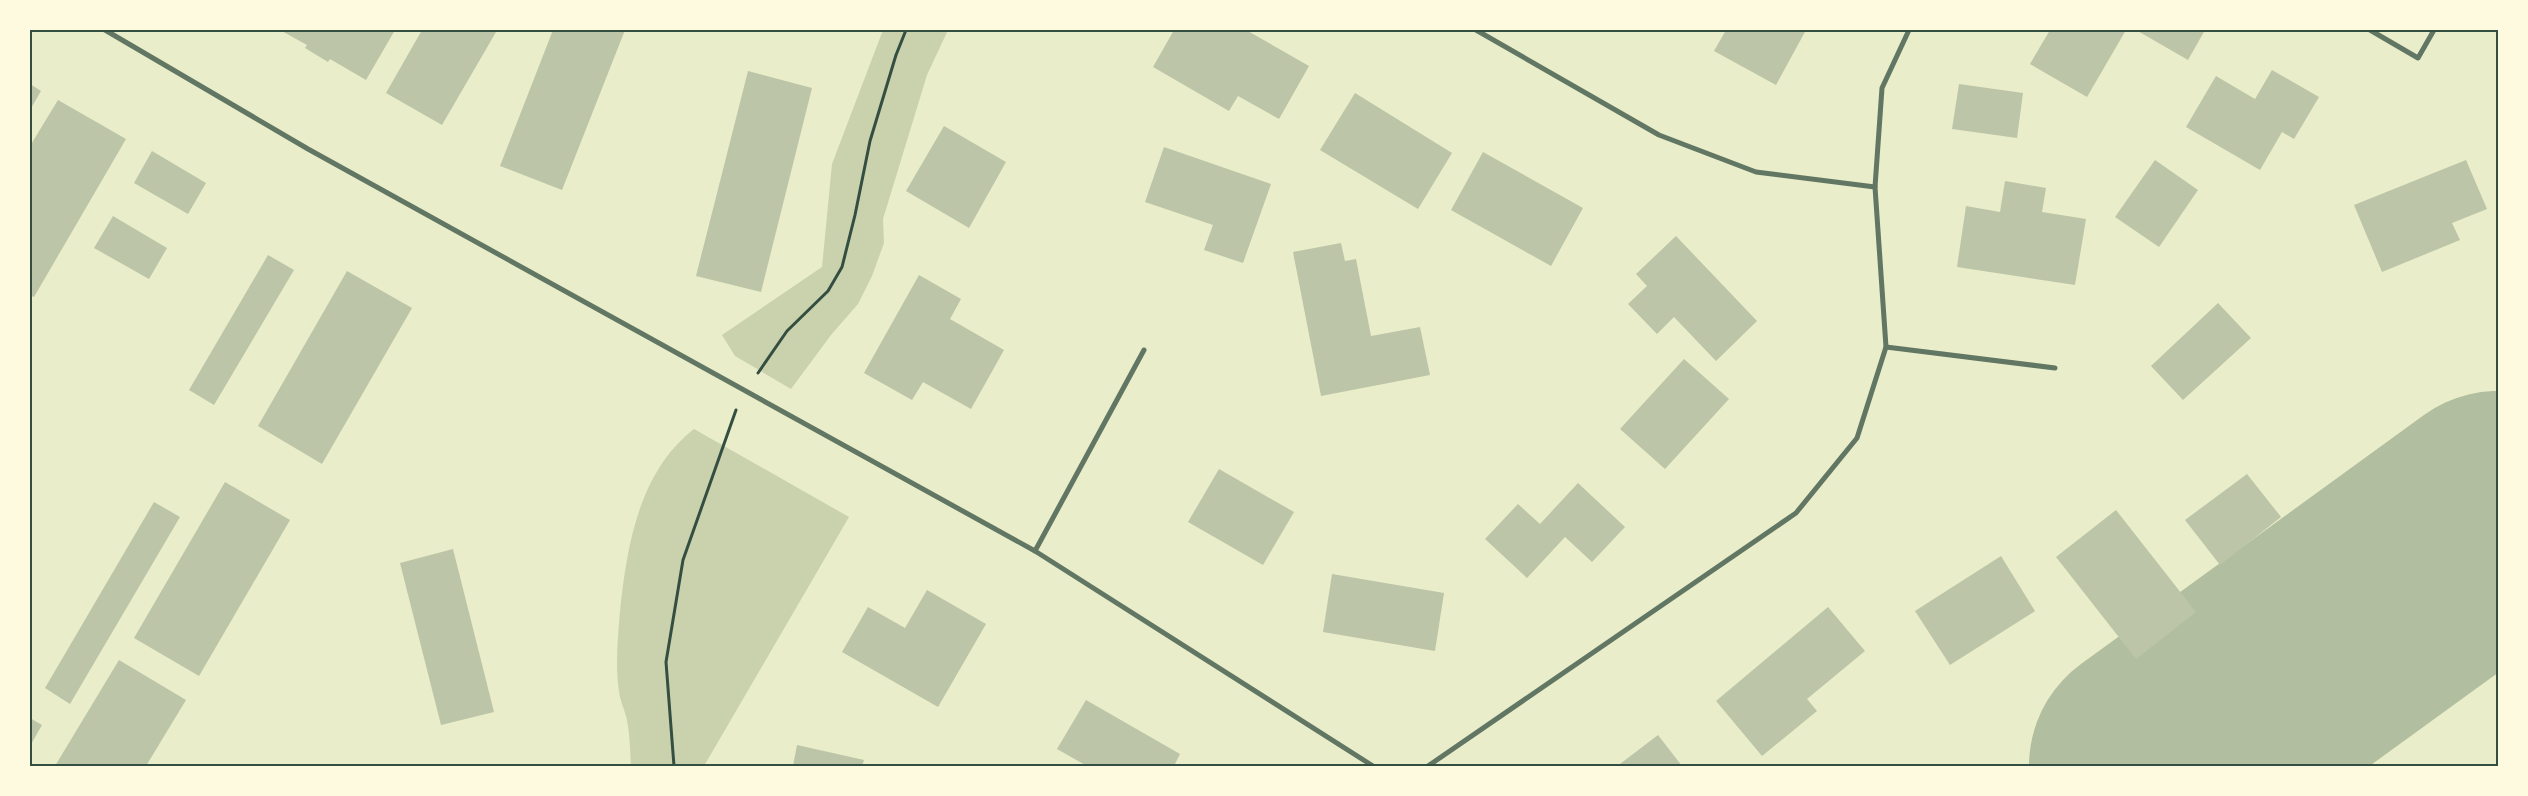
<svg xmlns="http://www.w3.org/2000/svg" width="2528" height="796" font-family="Inter,sans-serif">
<rect width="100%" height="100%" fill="#e9edc9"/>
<g fill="#cad2ad">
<polygon points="883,30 948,30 927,75 883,219 884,243 872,276 858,304 831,335 791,389 735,356 722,335 822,267 832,164"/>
<path d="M694,429L849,517L704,766H631C630,751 630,735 627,720C625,710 620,701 619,691C615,665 618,637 620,611C627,545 639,472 694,429Z"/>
</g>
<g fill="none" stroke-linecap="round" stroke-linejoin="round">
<polyline stroke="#b2bea0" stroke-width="252" points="2155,766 2498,517"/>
</g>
<g fill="#bcc5a7">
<polygon points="280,30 395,30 366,80 330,59 328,62 305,48 307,45"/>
<polygon points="422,30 493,30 496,32 442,125 386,93"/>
<polygon points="553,30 625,30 562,190 500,166"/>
<polygon points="1174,30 1246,30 1309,66 1279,119 1238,96 1229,111 1153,67"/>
<polygon points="1726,30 1806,30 1776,85 1714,51"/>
<polygon points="2050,30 2126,30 2087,97 2030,64"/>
<polygon points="2136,30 2205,30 2188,60"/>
<polygon points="2272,70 2319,97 2294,139 2282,132 2260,170 2186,127 2216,76 2255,99"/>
<polygon points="748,71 812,88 761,292 696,276"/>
<polygon points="30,84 41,91 30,110"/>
<polygon points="1959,84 2023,93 2017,138 1952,129"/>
<polygon points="1355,93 1452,153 1418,209 1320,150"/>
<polygon points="58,100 126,139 34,297 30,295 30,146"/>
<polygon points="944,126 1006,162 969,228 906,191"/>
<polygon points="1164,147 1271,184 1243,263 1204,250 1213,225 1145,202"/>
<polygon points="152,151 206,183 188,214 134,183"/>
<polygon points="1483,152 1583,208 1551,266 1451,210"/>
<polygon points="2155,160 2198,190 2159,247 2115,217"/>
<polygon points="2466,160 2487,209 2452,223 2460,240 2382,272 2354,205"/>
<polygon points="2005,181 2046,188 2042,212 2086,219 2075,285 1957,267 1966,206 2000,212"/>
<polygon points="113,216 167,248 149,279 94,248"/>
<polygon points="1676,236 1757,321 1716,361 1674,317 1657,334 1628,304 1647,286 1636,274"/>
<polygon points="1341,243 1345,261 1356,259 1371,336 1420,327 1430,375 1321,396 1293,252"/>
<polygon points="268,255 294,270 214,405 189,390"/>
<polygon points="347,271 412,308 322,464 258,426"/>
<polygon points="919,275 961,299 950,319 1004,350 971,409 923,382 912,400 864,373"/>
<polygon points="2218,303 2251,338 2183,400 2151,366"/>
<polygon points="1684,359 1729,399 1665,469 1620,429"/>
<polygon points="1219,469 1294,512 1263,565 1188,522"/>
<polygon points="2247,474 2281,517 2220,565 2185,520"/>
<polygon points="225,482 290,520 199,676 134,638"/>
<polygon points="1578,483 1625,527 1592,562 1565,537 1527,578 1485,539 1518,504 1540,524"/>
<polygon points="154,502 180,517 70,704 45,688"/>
<polygon points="2116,510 2196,612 2136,659 2056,557"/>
<polygon points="453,549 494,712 441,725 400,563"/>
<polygon points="2001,556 2035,611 1950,665 1915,611"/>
<polygon points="1332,574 1444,593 1435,651 1323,632"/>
<polygon points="927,590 986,624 938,707 842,652 868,607 905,628"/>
<polygon points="1828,607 1865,651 1807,699 1817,711 1762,756 1716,701"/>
<polygon points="119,660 186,700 146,766 55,766"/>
<polygon points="1086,700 1180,754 1174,766 1087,766 1057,749"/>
<polygon points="30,718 42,725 30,746"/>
<polygon points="1658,735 1682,766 1622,766 1620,764"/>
<polygon points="797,745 864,760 862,766 793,766"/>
</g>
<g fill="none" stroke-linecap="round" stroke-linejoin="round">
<g stroke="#344e41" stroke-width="3">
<polyline points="758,373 787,331 828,291 842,267 855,215 870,141 896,55 906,30"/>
<polyline points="674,766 666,662 683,560 736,410"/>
</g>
<g stroke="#617663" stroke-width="5">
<polyline points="105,30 308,149 1035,551 1373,766"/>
<polyline points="1476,30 1659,135 1756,172 1875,187"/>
<polyline points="2370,30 2418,58 2434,30"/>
<polyline points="1886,347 2055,368"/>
<polyline points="1035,551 1144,350"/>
<polyline points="1428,766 1796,513 1857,438 1886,347 1875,187 1882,88 1909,30"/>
</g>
</g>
<rect width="2528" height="796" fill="none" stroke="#fefae0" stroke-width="62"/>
<rect x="31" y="31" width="2466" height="734" fill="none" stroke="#344e41" stroke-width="2"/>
</svg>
